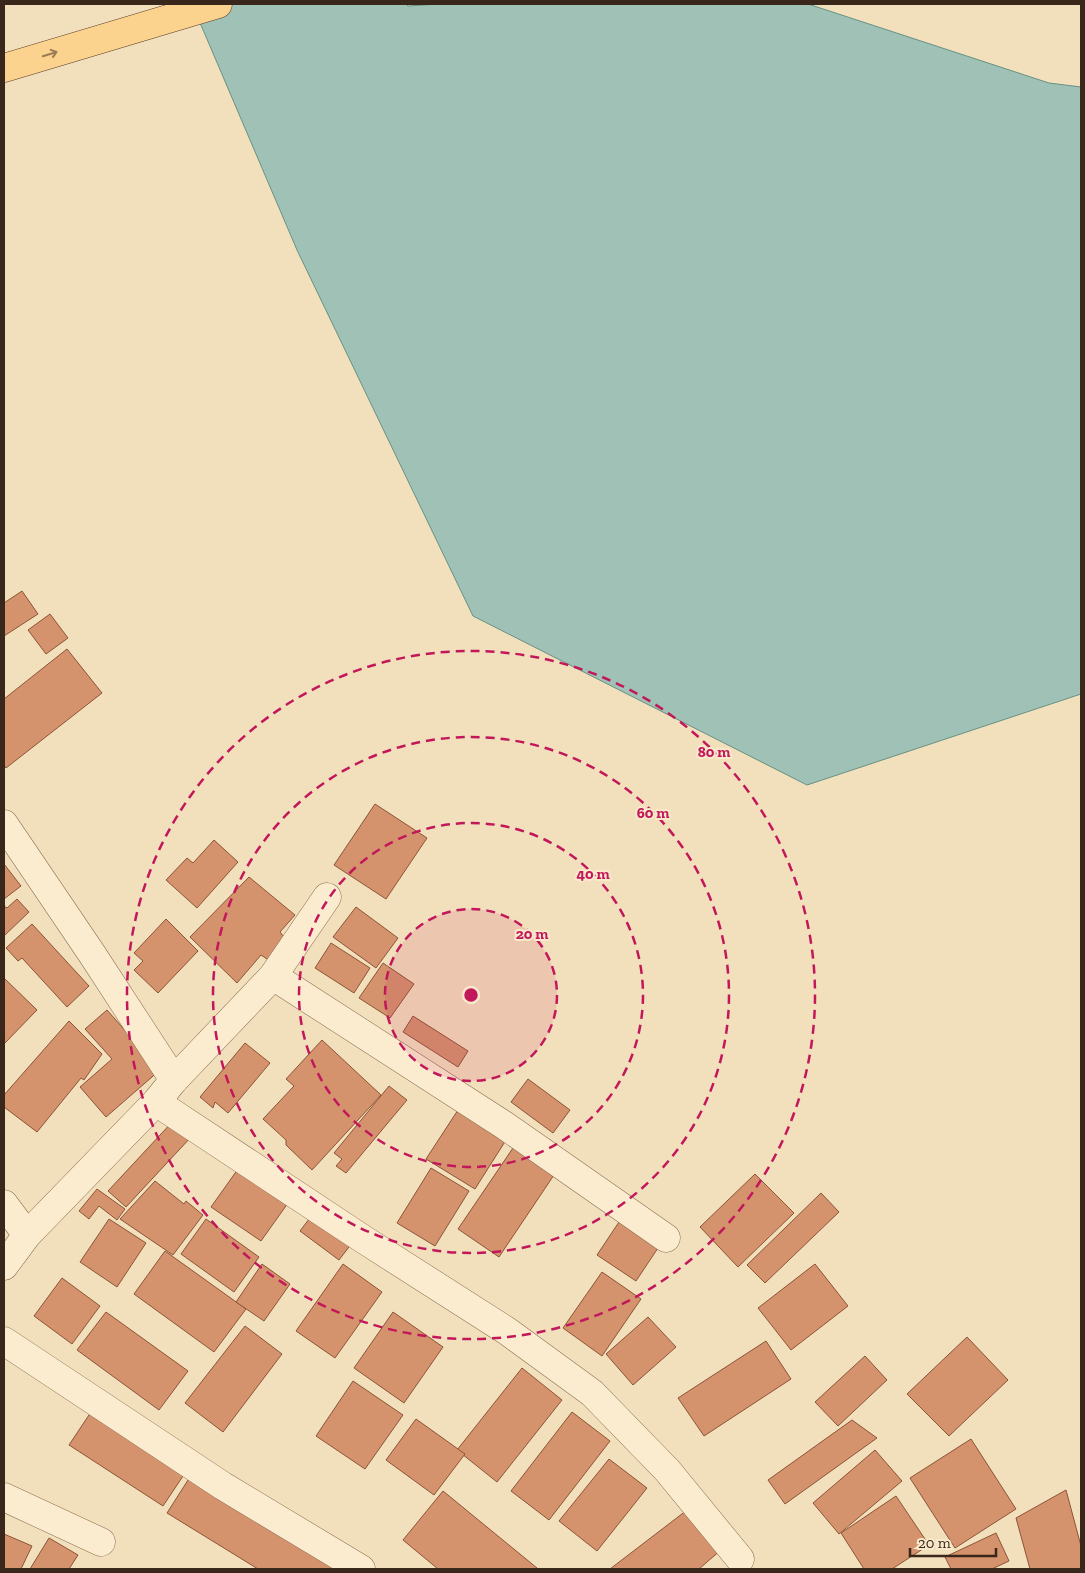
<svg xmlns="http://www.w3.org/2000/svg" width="1085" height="1573" font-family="'Zilla Slab',serif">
<rect width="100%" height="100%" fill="#f2dfbb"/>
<polygon fill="#a0c2b6" stroke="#679184" points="192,4 406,4 408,6 439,4 808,4 1049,83 1081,87 1081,694 807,785 473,616 297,250"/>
<g fill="#d4936d" stroke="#8c5437">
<polygon points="22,591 38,614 4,636 4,603"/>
<polygon points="50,614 68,638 46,654 28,630"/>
<polygon points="67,649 102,693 6,768 4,765 4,699"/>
<polygon points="375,804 427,838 386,899 334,865"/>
<polygon points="214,840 238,862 197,908 166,880 187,858 193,863"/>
<polygon points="4,864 21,886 4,899"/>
<polygon points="249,877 295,915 280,932 284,937 270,961 261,955 237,983 190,937"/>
<polygon points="17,899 29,912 4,936 4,906 7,908"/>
<polygon points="356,907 398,938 376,968 333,937"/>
<polygon points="166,919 198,951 158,993 134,970 143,961 134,953"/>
<polygon points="32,924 89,986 67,1007 22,958 18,961 6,948"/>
<polygon points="331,943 370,968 354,993 315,968"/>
<polygon points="383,963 414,984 390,1018 359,998"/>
<polygon points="4,978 37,1010 4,1044"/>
<polygon points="107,1010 160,1070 106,1117 80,1087 112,1059 85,1029"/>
<polygon points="413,1016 468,1051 458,1067 403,1032"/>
<polygon points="69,1021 102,1054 84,1080 81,1078 37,1132 4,1107 4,1095"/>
<polygon points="322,1040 381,1095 312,1170 286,1145 286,1140 263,1119 294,1086 286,1079"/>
<polygon points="245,1043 270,1063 228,1113 215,1102 213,1108 200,1097"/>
<polygon points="528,1079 570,1110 553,1133 511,1102"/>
<polygon points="389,1086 407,1100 346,1173 336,1166 342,1159 334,1153"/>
<polygon points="458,1110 506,1140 475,1189 426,1159"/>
<polygon points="174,1120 192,1136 126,1207 108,1191"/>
<polygon points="515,1145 556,1172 499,1257 458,1229"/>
<polygon points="431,1168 469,1191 435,1246 397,1223"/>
<polygon points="238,1169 288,1203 261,1241 211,1207"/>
<polygon points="755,1174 794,1213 738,1267 700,1227"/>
<polygon points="155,1181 184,1204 186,1201 203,1215 173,1255 120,1219"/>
<polygon points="97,1189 125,1209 117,1220 99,1206 89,1219 79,1211"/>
<polygon points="821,1193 839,1212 765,1283 747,1265"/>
<polygon points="313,1214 352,1243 339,1260 300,1231"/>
<polygon points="109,1219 146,1243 117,1287 80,1262"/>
<polygon points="206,1219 259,1257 234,1292 181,1254"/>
<polygon points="619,1222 658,1248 636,1281 597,1255"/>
<polygon points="165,1251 246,1309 214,1352 134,1294"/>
<polygon points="262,1264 290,1284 264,1321 236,1302"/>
<polygon points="343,1264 382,1292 335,1358 296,1331"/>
<polygon points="815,1264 848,1306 791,1350 758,1308"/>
<polygon points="602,1272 641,1299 602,1356 563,1328"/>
<polygon points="62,1278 100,1306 72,1344 34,1316"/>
<polygon points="106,1312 188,1371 159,1410 77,1350"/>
<polygon points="393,1312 443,1347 404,1403 354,1368"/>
<polygon points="648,1317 676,1347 633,1385 606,1354"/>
<polygon points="245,1326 282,1354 223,1432 185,1403"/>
<polygon points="967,1337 1008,1380 949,1436 907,1394"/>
<polygon points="766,1341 791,1379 704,1436 678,1398"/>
<polygon points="865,1356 887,1380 838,1426 815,1402"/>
<polygon points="522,1368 562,1400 497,1482 457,1450"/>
<polygon points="353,1381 403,1415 365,1469 316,1436"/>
<polygon points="97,1403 191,1464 163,1506 69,1445"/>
<polygon points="572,1412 610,1441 549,1520 511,1491"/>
<polygon points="416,1419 465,1454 434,1495 386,1460"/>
<polygon points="852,1420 877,1438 785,1504 768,1480"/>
<polygon points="971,1439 1016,1509 955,1548 910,1478"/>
<polygon points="875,1450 902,1481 839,1534 813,1503"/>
<polygon points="609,1459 647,1488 597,1551 559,1521"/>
<polygon points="190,1477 340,1569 258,1569 167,1513"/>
<polygon points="1066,1490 1081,1546 1081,1569 1030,1569 1016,1518"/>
<polygon points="443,1491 537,1568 535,1569 438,1569 403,1540"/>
<polygon points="896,1496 929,1545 892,1569 864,1569 841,1533"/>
<polygon points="691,1507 722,1549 699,1569 610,1569"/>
<polygon points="996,1533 1009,1561 992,1569 951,1569 945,1557"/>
<polygon points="4,1534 32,1546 21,1569 4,1569"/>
<polygon points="49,1538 78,1555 69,1569 30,1569"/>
</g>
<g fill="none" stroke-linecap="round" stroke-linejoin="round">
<defs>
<g id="minor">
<polyline points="4,824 92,954 174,1080"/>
<polyline points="273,976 504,1125 666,1238"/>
<polyline points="156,1102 363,1239 507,1331 592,1393 667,1470 740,1559"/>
<polyline points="4,1204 27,1235"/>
<polyline points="4,1266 27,1235 156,1102 174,1080 273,976 327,897"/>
<polyline points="4,1341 223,1486 361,1569"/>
<polyline points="4,1497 101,1542"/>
</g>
<polyline id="major" points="4,68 218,4"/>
</defs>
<use href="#minor" stroke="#8b6e53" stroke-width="29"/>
<use href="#major" stroke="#583c28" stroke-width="29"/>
<use href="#minor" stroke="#fceccf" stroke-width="28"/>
<use href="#major" stroke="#fbd38e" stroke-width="28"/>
</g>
<defs><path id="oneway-shaft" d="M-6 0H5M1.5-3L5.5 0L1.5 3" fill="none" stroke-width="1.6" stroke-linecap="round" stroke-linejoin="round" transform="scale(1.25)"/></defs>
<use stroke="#9a7d54" href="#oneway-shaft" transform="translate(50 54) rotate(-17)"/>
<circle cx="471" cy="995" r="86" fill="#c2185b" fill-opacity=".12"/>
<g fill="none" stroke="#c2185b" stroke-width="2.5" stroke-dasharray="9 6">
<circle cx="471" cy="995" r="86"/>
<circle cx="471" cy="995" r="172"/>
<circle cx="471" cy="995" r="258"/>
<circle cx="471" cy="995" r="344"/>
</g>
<circle cx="471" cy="995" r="8" fill="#c2185b" stroke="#f9e9cb" stroke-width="2.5"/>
<g font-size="15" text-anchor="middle" font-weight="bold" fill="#c2185b" stroke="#f9e9cb" stroke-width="4" stroke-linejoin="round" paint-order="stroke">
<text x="714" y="757">80 m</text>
<text x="653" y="818">60 m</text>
<text x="593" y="879">40 m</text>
<text x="532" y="939">20 m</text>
</g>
<rect width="1085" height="1573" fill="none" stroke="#38271a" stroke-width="10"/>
<path d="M910 1548v8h86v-8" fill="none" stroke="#38271a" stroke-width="2.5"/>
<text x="918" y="1548" font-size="15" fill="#38271a" stroke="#f9e9cb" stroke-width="4" paint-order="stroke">20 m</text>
</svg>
